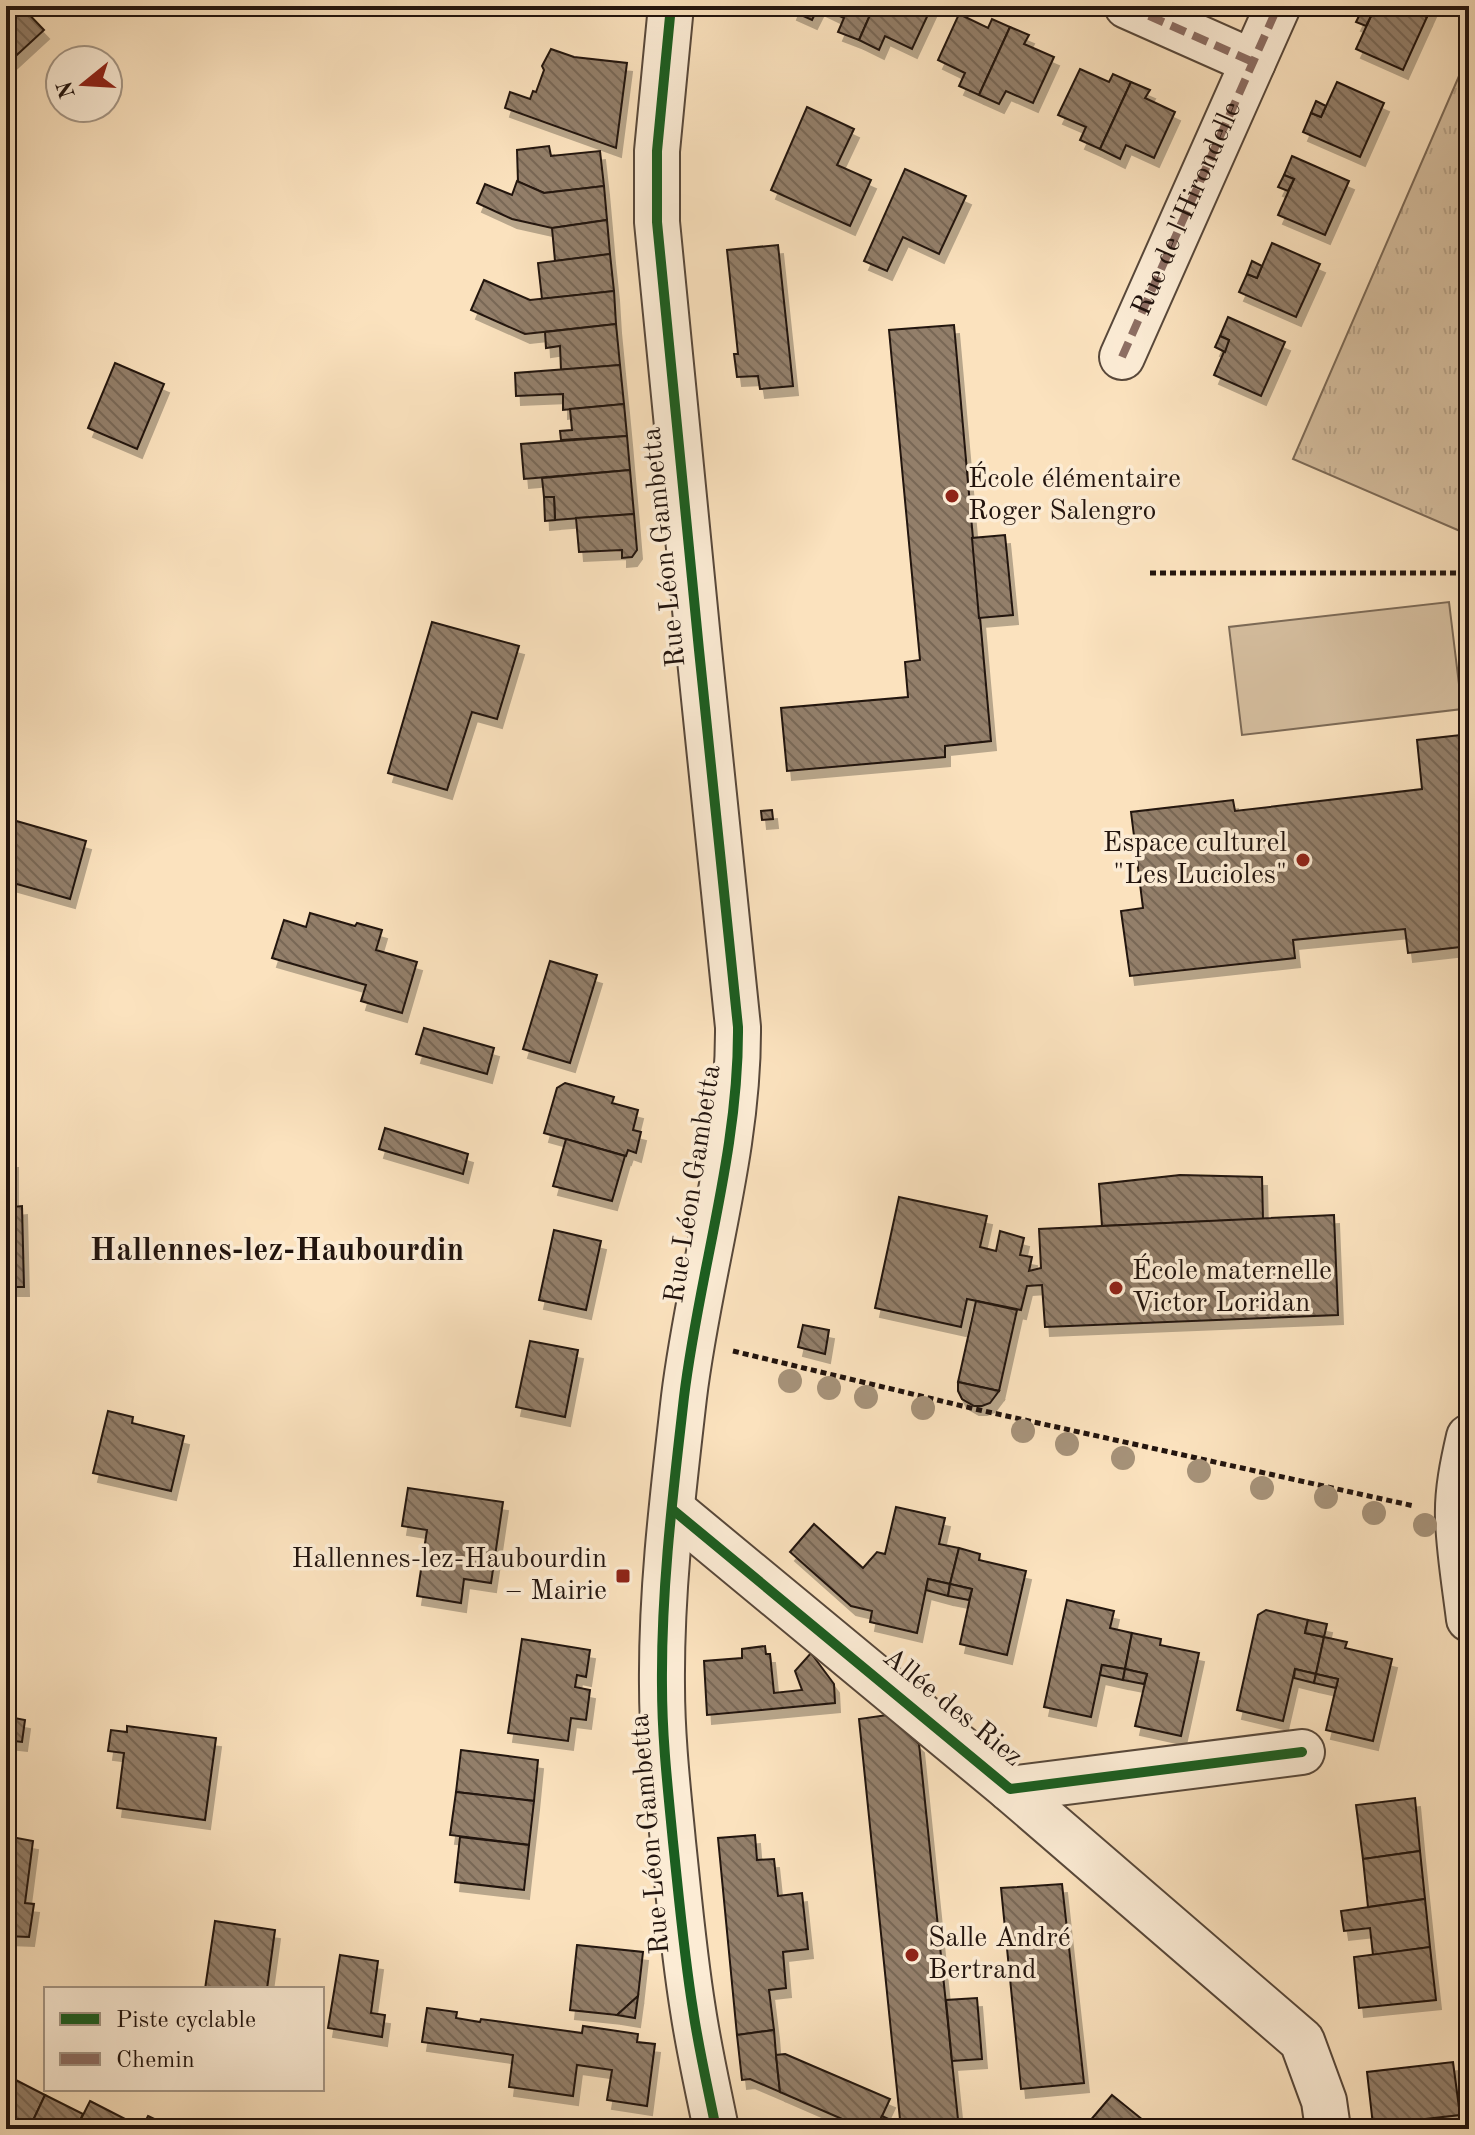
<svg xmlns="http://www.w3.org/2000/svg" width="1475" height="2135" font-family="'Old Standard TT',serif">
<defs>
<pattern id="grass-tufts" width="24" height="20" patternUnits="userSpaceOnUse" patternTransform="scale(2)"><rect width="24" height="20" fill="#d6bfa0"/><path d="M3 7l-1-3M5 7V3M7 7l1-3M15 17l-1-3M17 17v-4M19 17l1-3" fill="none" stroke="#b7a389"/></pattern>
<pattern id="building-back-hatch" width="6" height="6" patternUnits="userSpaceOnUse" patternTransform="scale(2)"><rect width="6" height="6" fill="#937f6a"/><path d="M-1 5l2 2M0 0l6 6M5-1l2 2" fill="none" stroke="#786756"/></pattern>
<filter id="shadow"><feDropShadow dx="5" dy="9" stdDeviation="0" flood-color="#0004"/></filter>
</defs>
<rect width="100%" height="100%" fill="#fbe2be"/>
<filter id="stains"><feTurbulence type="fractalNoise" baseFrequency=".0025" numOctaves="4"/><feColorMatrix values="0 0 0 0 .2 0 0 0 0 .09 0 0 0 0 .02 0 0 0 .5 -.17"/></filter>
<radialGradient id="worn" r=".72"><stop offset=".6" stop-color="#630" stop-opacity="0"/><stop offset="1" stop-color="#630" stop-opacity=".3"/></radialGradient>
<polygon fill="url(#grass-tufts)" stroke="#7c6a57" stroke-width="2" points="1469,53 1469,613 1460,531 1293,459"/>
<polygon fill="#d6bfa0" stroke="#7c6a57" stroke-width="2" points="1449,602 1462,709 1242,735 1229,627"/>
<g fill="url(#building-back-hatch)" stroke="#22140e" stroke-width="2" filter="url(#shadow)">
<polygon points="6,6 21,6 44,30 6,65"/>
<polygon points="794,6 819,6 812,20 792,11"/>
<polygon points="819,6 874,6 859,40 838,32 844,18"/>
<polygon points="874,6 932,6 912,49 885,36 879,50 859,40"/>
<polygon points="1363,6 1402,6 1427,17 1403,70 1356,49 1372,14 1362,10"/>
<polygon points="1402,6 1432,6 1427,17"/>
<polygon points="1362,10 1372,14 1366,26 1356,22"/>
<polygon points="959,14 988,28 992,19 1010,27 979,95 959,86 965,73 938,60"/>
<polygon points="1010,27 1029,35 1024,44 1054,57 1033,103 1006,91 999,104 979,95"/>
<polygon points="551,49 574,57 627,63 616,148 505,108 510,92 530,99 533,91 536,92 544,70 542,66"/>
<polygon points="1080,69 1109,82 1113,74 1131,82 1100,149 1080,140 1086,127 1058,115"/>
<polygon points="1131,82 1150,90 1145,98 1175,112 1154,158 1126,145 1120,159 1100,149"/>
<polygon points="1337,82 1384,103 1360,157 1303,132 1311,113 1321,117"/>
<polygon points="1316,101 1326,106 1321,117 1311,113"/>
<polygon points="807,107 854,129 837,165 871,180 850,226 771,190"/>
<polygon points="549,146 551,156 600,151 604,186 544,193 518,182 517,150"/>
<polygon points="1292,156 1349,181 1325,235 1278,215 1294,179 1284,175"/>
<polygon points="905,169 966,196 939,254 903,237 887,271 864,261"/>
<polygon points="1284,175 1294,179 1288,191 1278,187"/>
<polygon points="517,181 544,193 604,186 607,220 552,228 512,219 477,203 485,184 512,195"/>
<polygon points="607,220 610,254 555,261 552,228"/>
<polygon points="1272,243 1320,264 1296,317 1239,292 1247,274 1257,278"/>
<polygon points="778,245 793,386 760,389 758,376 737,377 734,354 738,354 727,250"/>
<polygon points="610,254 614,291 542,299 538,263"/>
<polygon points="1252,261 1262,266 1257,278 1247,274"/>
<polygon points="484,280 530,300 614,291 616,324 525,334 471,310"/>
<polygon points="1228,317 1285,342 1261,396 1214,375 1229,340 1220,336"/>
<polygon points="616,324 620,365 561,370 560,346 546,348 545,332"/>
<polygon points="954,325 991,741 945,746 945,757 787,771 781,708 908,697 905,662 920,660 889,330"/>
<polygon points="1220,336 1229,340 1225,352 1215,347"/>
<polygon points="115,363 164,384 137,449 88,428"/>
<polygon points="620,365 624,404 563,410 563,394 516,396 515,373"/>
<polygon points="624,404 627,436 561,440 560,431 572,430 570,409"/>
<polygon points="627,436 630,470 524,479 521,444"/>
<polygon points="630,470 634,514 555,520 554,497 544,497 542,478"/>
<polygon points="544,497 554,497 555,520 545,521"/>
<polygon points="634,514 637,550 632,557 622,558 622,550 579,552 576,518"/>
<polygon points="1005,535 1013,615 979,618 972,538"/>
<polygon points="432,622 519,646 497,719 472,712 447,790 388,773"/>
<polygon points="1469,734 1469,946 1408,953 1405,929 1293,940 1295,958 1130,976 1121,911 1143,908 1131,812 1233,800 1235,811 1422,789 1417,740"/>
<polygon points="772,810 773,819 762,820 761,811"/>
<polygon points="6,818 86,841 70,899 6,881"/>
<polygon points="310,913 355,926 357,923 382,930 376,950 417,962 402,1013 361,1001 366,985 272,958 284,920 306,927"/>
<polygon points="550,961 597,975 570,1063 523,1049"/>
<polygon points="424,1028 494,1048 487,1074 416,1054"/>
<polygon points="565,1083 614,1097 612,1103 638,1110 633,1130 641,1132 636,1153 628,1150 626,1156 544,1133 557,1088"/>
<polygon points="385,1128 468,1154 463,1174 379,1149"/>
<polygon points="566,1139 625,1156 612,1201 553,1186"/>
<polygon points="6,1159 13,1159 13,1207 22,1206 24,1287 6,1287"/>
<polygon points="1180,1175 1262,1177 1263,1219 1102,1226 1099,1184"/>
<polygon points="899,1197 987,1216 980,1247 996,1251 1000,1231 1024,1238 1020,1255 1032,1257 1029,1271 1041,1268 1039,1229 1334,1215 1338,1315 1045,1327 1042,1285 1027,1286 1021,1310 967,1299 961,1327 875,1308"/>
<polygon points="554,1230 601,1241 586,1310 539,1300"/>
<polygon points="976,1301 1017,1310 999,1391 958,1382"/>
<polygon points="803,1325 829,1330 825,1354 798,1347"/>
<polygon points="530,1341 578,1350 565,1417 516,1407"/>
<polygon points="958,1382 999,1391 990,1403 982,1406 974,1406 962,1399 958,1391"/>
<polygon points="108,1411 133,1417 132,1423 184,1436 171,1491 93,1473"/>
<polygon points="408,1488 503,1502 491,1583 464,1579 461,1603 417,1596 427,1530 402,1526"/>
<polygon points="896,1507 945,1518 939,1544 959,1548 950,1584 928,1579 917,1633 870,1622 872,1611 851,1606 790,1552 814,1524 863,1568 877,1552 885,1554"/>
<polygon points="959,1548 980,1554 979,1560 1026,1571 1007,1655 960,1644 972,1589 950,1584"/>
<polygon points="928,1579 950,1584 948,1596 926,1590"/>
<polygon points="950,1584 972,1589 969,1600 948,1596"/>
<polygon points="1067,1600 1114,1611 1110,1628 1132,1633 1125,1669 1102,1665 1091,1717 1044,1707"/>
<polygon points="1266,1610 1308,1620 1305,1633 1324,1637 1316,1674 1295,1669 1283,1721 1237,1710 1258,1615"/>
<polygon points="1308,1620 1327,1624 1324,1637 1305,1633"/>
<polygon points="1132,1633 1161,1639 1160,1645 1199,1653 1181,1736 1135,1726 1147,1674 1125,1669"/>
<polygon points="1324,1637 1347,1642 1345,1648 1392,1659 1373,1741 1326,1730 1338,1679 1316,1674"/>
<polygon points="522,1639 590,1650 586,1677 577,1675 575,1687 590,1690 586,1720 571,1718 568,1741 508,1733"/>
<polygon points="765,1646 766,1654 770,1654 774,1693 802,1690 795,1671 811,1653 834,1684 835,1703 707,1715 704,1661 742,1658 742,1649"/>
<polygon points="1102,1665 1125,1669 1123,1680 1100,1675"/>
<polygon points="1125,1669 1147,1674 1144,1684 1123,1680"/>
<polygon points="1295,1669 1316,1674 1314,1683 1294,1678"/>
<polygon points="1316,1674 1338,1679 1336,1688 1314,1683"/>
<polygon points="6,1708 10,1709 9,1717 25,1720 22,1742 6,1740"/>
<polygon points="887,1715 919,1744 959,2129 901,2129 859,1719"/>
<polygon points="127,1726 216,1738 205,1820 117,1808 124,1753 108,1751 111,1730 127,1732"/>
<polygon points="461,1750 538,1760 534,1801 456,1792"/>
<polygon points="456,1792 534,1801 529,1845 450,1835"/>
<polygon points="1415,1798 1420,1851 1363,1859 1356,1805"/>
<polygon points="755,1835 757,1860 774,1859 778,1896 802,1893 808,1949 783,1952 786,1988 769,1990 774,2030 737,2035 718,1838"/>
<polygon points="6,1836 33,1841 25,1903 34,1904 29,1937 6,1936"/>
<polygon points="460,1837 529,1845 524,1890 455,1882"/>
<polygon points="1420,1851 1425,1899 1368,1907 1363,1859"/>
<polygon points="1062,1884 1084,2083 1021,2089 1001,1888"/>
<polygon points="1425,1899 1430,1947 1373,1955 1370,1928 1344,1931 1341,1911"/>
<polygon points="215,1921 275,1930 267,1989 205,1989"/>
<polygon points="577,1945 643,1952 638,1996 617,2015 570,2010"/>
<polygon points="1430,1947 1436,2000 1359,2008 1354,1957"/>
<polygon points="340,1955 378,1961 371,2013 385,2015 382,2037 328,2028"/>
<polygon points="638,1996 635,2018 617,2015"/>
<polygon points="977,1998 982,2059 952,2061 946,2000"/>
<polygon points="427,2008 457,2012 456,2018 480,2022 481,2019 582,2033 583,2026 638,2034 637,2042 655,2044 647,2106 607,2100 612,2070 577,2065 573,2096 509,2087 513,2055 422,2042"/>
<polygon points="774,2030 776,2055 780,2092 750,2079 742,2080 737,2035"/>
<polygon points="785,2054 890,2099 876,2129 865,2129 780,2092 776,2055"/>
<polygon points="1453,2062 1460,2115 1373,2125 1367,2072"/>
<polygon points="6,2075 45,2095 29,2129 6,2129"/>
<polygon points="45,2095 83,2114 76,2129 29,2129"/>
<polygon points="1112,2095 1154,2129 1083,2129"/>
<polygon points="90,2101 131,2122 128,2129 76,2129"/>
<polygon points="148,2116 175,2129 128,2129 131,2122 142,2128"/>
<polygon points="882,2116 901,2125 901,2129 876,2129"/>
</g>
<g fill="none" stroke-linecap="round" stroke-linejoin="round">
<defs>
<g id="minor">
<path d="M671,6L657,151V222L699,650L738,1027C739,1152 699,1273 684,1397C673,1493 661,1589 662,1686C662,1738 668,1790 673,1842C679,1898 684,1955 693,2010C699,2050 708,2089 716,2129"/>
<polyline points="1127,6 1253,62"/>
<path id="s1" d="M1122,357L1278,6"/>
<path d="M1469,1437C1463,1463 1457,1491 1458,1518C1459,1552 1465,1586 1469,1619"/>
<polyline points="673,1510 1010,1789 1302,1752"/>
<polyline points="1010,1789 1302,2041 1324,2101 1328,2129"/>
</g>
</defs>
<use href="#minor" stroke="#58483a" stroke-width="48"/>
<g stroke="#22140e" stroke-width="5" stroke-dasharray="6 4" stroke-linecap="butt">
<polyline points="1469,244 1466,248 1469,278"/>
<polyline points="1150,573 1469,573"/>
<polyline points="733,1351 975,1409 1414,1506"/>
</g>
<use href="#minor" stroke="#fcecd5" stroke-width="44"/>
<g stroke="#8d6e63" stroke-width="8" stroke-dasharray="16 8" stroke-linecap="butt">
<polyline points="1127,6 1253,62"/>
<polyline points="1122,357 1278,6"/>
</g>
<defs>
<g id="cycleway">
<path d="M671,6L657,151V222L699,650L738,1027C739,1152 699,1273 684,1397C673,1493 661,1589 662,1686C662,1738 668,1790 673,1842C679,1898 684,1955 693,2010C699,2050 708,2089 716,2129"/>
<polyline points="673,1510 1010,1789 1302,1752"/>
</g>
</defs>
<use href="#cycleway" stroke="#fcecd5" stroke-width="15"/>
<use href="#cycleway" stroke="#1b5e20" stroke-width="10"/>
</g>
<g fill="#a69279">
<circle cx="790" cy="1381" r="12"/>
<circle cx="829" cy="1388" r="12"/>
<circle cx="866" cy="1397" r="12"/>
<circle cx="923" cy="1408" r="12"/>
<circle cx="1023" cy="1431" r="12"/>
<circle cx="1067" cy="1444" r="12"/>
<circle cx="1123" cy="1458" r="12"/>
<circle cx="1199" cy="1471" r="12"/>
<circle cx="1262" cy="1488" r="12"/>
<circle cx="1326" cy="1497" r="12"/>
<circle cx="1374" cy="1513" r="12"/>
<circle cx="1425" cy="1525" r="12"/>
</g>
<g fill="#8f2418" stroke="#fcecd5" stroke-width="3">
<circle cx="952" cy="496" r="8"/>
<circle cx="1303" cy="860" r="8"/>
<circle cx="1116" cy="1288" r="8"/>
<rect x="615" y="1568" width="16" height="16" rx="4"/>
<circle cx="912" cy="1955" r="8"/>
</g>
<g text-anchor="middle" dominant-baseline="central" stroke-width="7" stroke-linejoin="round" paint-order="stroke">
<g font-size="28" fill="#22140e" stroke="#fcecd5">
<text stroke="none"><textPath href="#s1" startOffset="162">Rue de l'Hirondelle</textPath></text>
<text transform="translate(665 547) rotate(-96)">Rue Léon Gambetta</text>
<text transform="translate(694 1184) rotate(-81)">Rue Léon Gambetta</text>
<text transform="translate(952 1708) rotate(39)">Allée des Riez</text>
<text transform="translate(651 1834) rotate(-95)">Rue Léon Gambetta</text>
</g>
<g font-size="28" fill="#22140e" stroke="#fcecd5" text-anchor="start">
<text x="968" y="480">École élémentaire<tspan x="968" dy="32">Roger Salengro</tspan></text>
<text x="1287" y="844" text-anchor="end">Espace culturel<tspan x="1287" dy="32">"Les Lucioles"</tspan></text>
<text x="1132" y="1272">École maternelle<tspan x="1132" dy="32">Victor Loridan</tspan></text>
<text x="607" y="1560" text-anchor="end">Hallennes-lez-Haubourdin<tspan x="607" dy="32">– Mairie</tspan></text>
<text x="928" y="1939">Salle André<tspan x="928" dy="32">Bertrand</tspan></text>
</g>
<g font-size="32" font-weight="bold" fill="#22140e" stroke="#fcecd5">
<text x="277" y="1252">Hallennes-lez-Haubourdin</text>
</g>
</g>
<rect width="1475" height="2135" fill="none" stroke="#fbe2be" stroke-width="32"/>
<rect x="8" y="8" width="1459" height="2119" fill="none" stroke="#22140e" stroke-width="4"/>
<rect x="16" y="16" width="1443" height="2103" fill="none" stroke="#22140e" stroke-width="2"/>
<rect x="44" y="1987" width="280" height="104" fill="#fcecd5" stroke="#a59685" stroke-width="2"/>
<rect x="60" y="2013" width="40" height="12" fill="#1b5e20" stroke="#a59685" stroke-width="2"/>
<text x="116" y="2027" font-size="24" fill="#22140e">Piste cyclable</text>
<rect x="60" y="2053" width="40" height="12" fill="#8d6e63" stroke="#a59685" stroke-width="2"/>
<text x="116" y="2067" font-size="24" fill="#22140e">Chemin</text>
<g transform="translate(84 84) rotate(252)"><circle r="38" fill="#fcecd5" stroke="#a59685" stroke-width="2"/>
<path d="M0-6L14 30L0 20L-14 30Z" fill="#8f2418"/>
<text y="-12" font-size="22" font-weight="bold" text-anchor="middle" fill="#22140e">N</text>
</g>
<rect width="100%" height="100%" filter="url(#stains)"/>
<rect width="100%" height="100%" fill="url(#worn)"/>
</svg>
